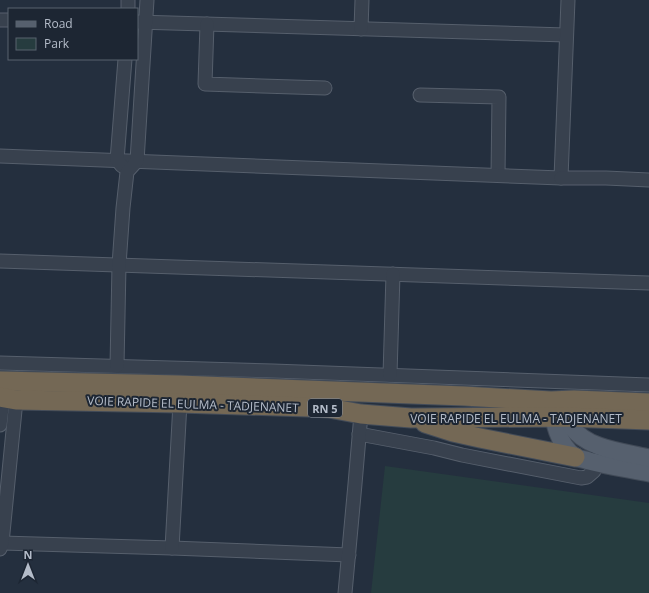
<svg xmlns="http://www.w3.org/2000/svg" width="649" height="593" font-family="'Open Sans',sans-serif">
<rect width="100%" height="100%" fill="#242f3e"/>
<polygon fill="#263c3f" points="385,466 649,503 649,593 371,593"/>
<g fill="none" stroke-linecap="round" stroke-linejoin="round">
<defs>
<g id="minor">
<polyline points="128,9 128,0"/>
<polyline points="0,20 9,20"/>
<polyline points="137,22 566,35"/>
<polyline points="207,24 205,84 325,88"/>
<polyline points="361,29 362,0"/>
<polyline points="420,95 499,97 498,175"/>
<polyline points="0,156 561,178 568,0"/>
<polyline points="122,166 117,160 125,59"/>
<polyline points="561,178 606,178 649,180"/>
<polyline points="0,261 649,283"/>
<polyline points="0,363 273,371 649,385"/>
<polyline points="117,366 119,265 123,208 127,172 137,161 147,0"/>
<polyline points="390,375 393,274"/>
<polyline points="0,425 4,391"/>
<polyline points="359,434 434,448 462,455 581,478 587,477 594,471 597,454"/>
<polyline points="2,543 172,548 349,555"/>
<polyline points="172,548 180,403"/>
<polyline points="0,549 2,543 16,400 16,392"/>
<polyline points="345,593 355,484 361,414"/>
</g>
<g id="major">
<path d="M551,403C554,422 558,444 574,456C577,459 584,459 589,461C608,466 629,469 649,473"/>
<path d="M564,406C566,413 568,420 572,427C586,449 625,452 649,458"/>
</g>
<g id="highway">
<polyline points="0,381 179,385 464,396 551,401 574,400 649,403"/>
<polyline points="0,397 16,400 180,403 308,407 329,408 361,414 411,418 567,417 649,420"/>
<polyline points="425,423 453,432 480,438 575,457"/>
</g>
</defs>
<use href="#minor" stroke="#565f6c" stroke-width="15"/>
<use href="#major" stroke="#414a57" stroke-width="19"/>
<use href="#highway" stroke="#434c59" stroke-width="21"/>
<use href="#minor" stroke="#38414e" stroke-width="13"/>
<use href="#major" stroke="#56606e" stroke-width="17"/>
<use href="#highway" stroke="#746855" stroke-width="19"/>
</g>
<g text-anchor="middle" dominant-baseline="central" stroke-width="4" stroke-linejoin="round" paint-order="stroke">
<rect fill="#1d2633" stroke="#878f9c" stroke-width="1" x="308" y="399" width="34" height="18" rx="3"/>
<g font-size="11" font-weight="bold" fill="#b4bcc9">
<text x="325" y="408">RN 5</text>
</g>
<g font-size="12" fill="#b4bcc9" stroke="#1d2633">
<text transform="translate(193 404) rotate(2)">VOIE RAPIDE EL EULMA - TADJENANET</text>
<text x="516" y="418">VOIE RAPIDE EL EULMA - TADJENANET</text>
</g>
</g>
<rect x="8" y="8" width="130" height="52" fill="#1d2633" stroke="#59626f"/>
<rect x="16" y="21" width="20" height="6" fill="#56606e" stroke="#59626f"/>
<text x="44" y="28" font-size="12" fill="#b4bcc9">Road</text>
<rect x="16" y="38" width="20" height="12" fill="#263c3f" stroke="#59626f"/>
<text x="44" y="48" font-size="12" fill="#b4bcc9">Park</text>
<g transform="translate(28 565)" stroke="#1d2633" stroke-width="3" paint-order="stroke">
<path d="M0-3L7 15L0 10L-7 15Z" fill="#b4bcc9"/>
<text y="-6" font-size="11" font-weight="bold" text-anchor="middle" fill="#b4bcc9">N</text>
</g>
</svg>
